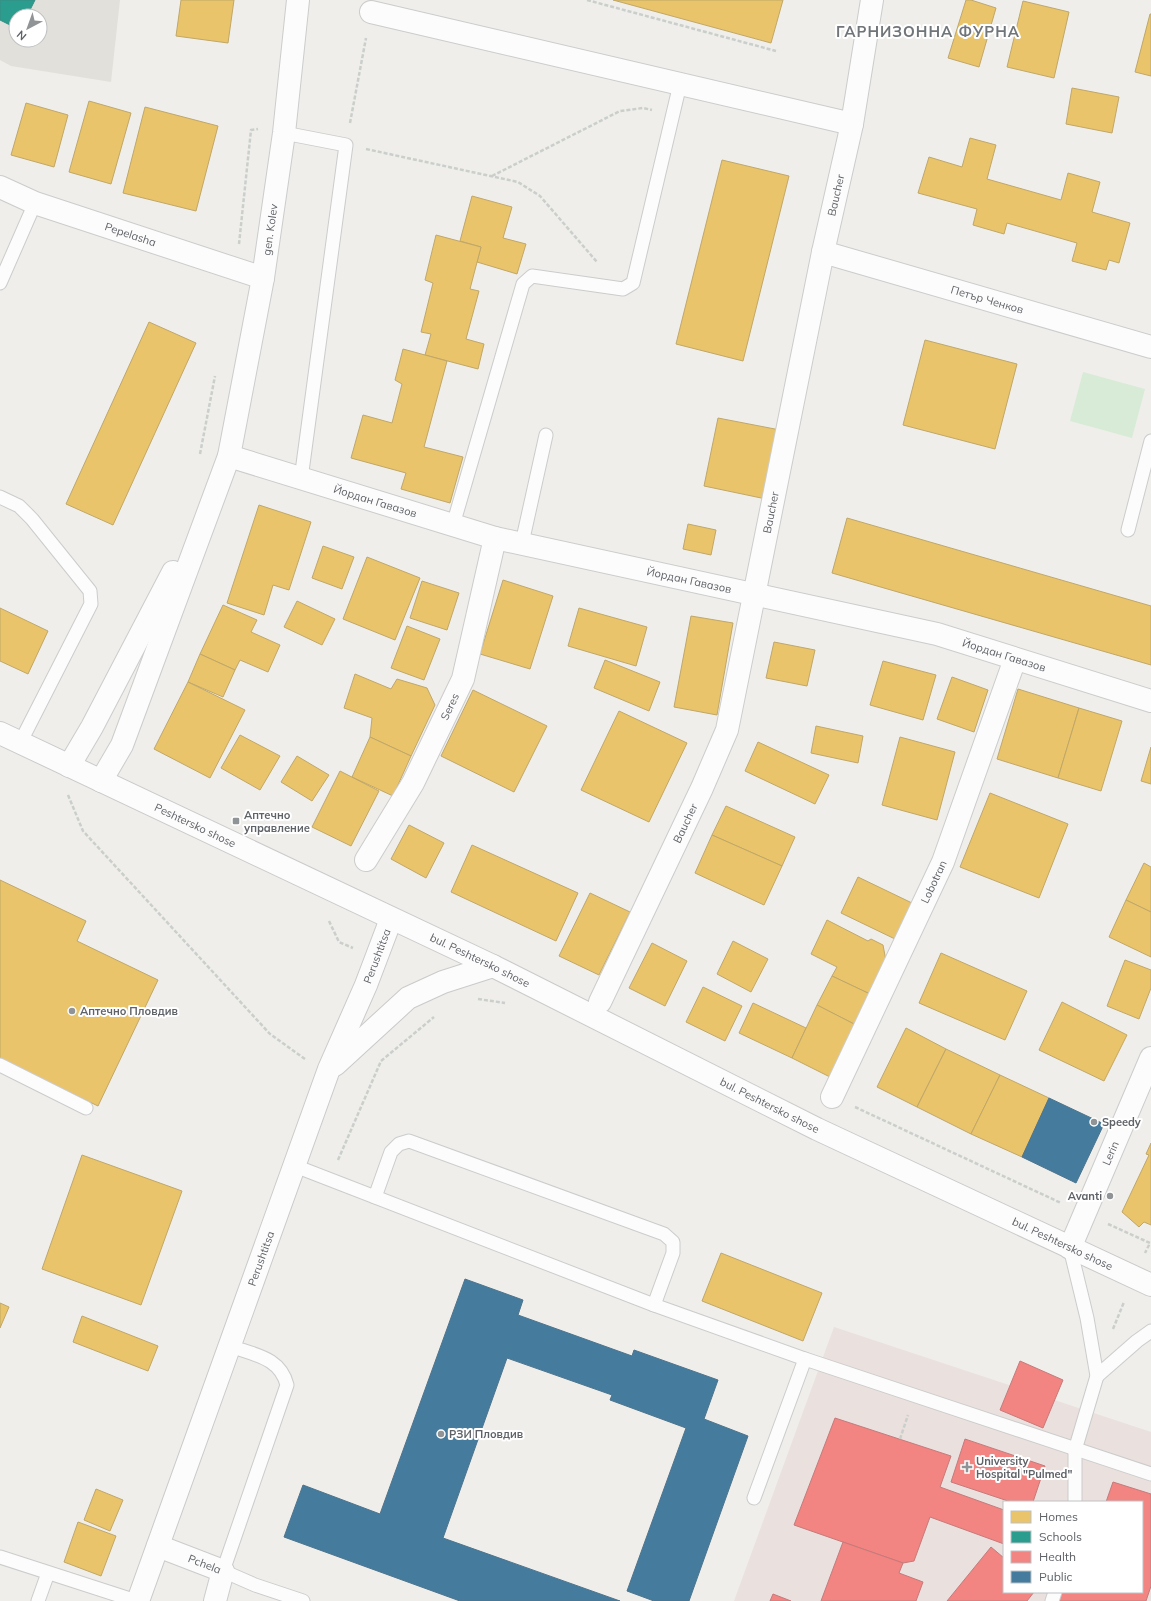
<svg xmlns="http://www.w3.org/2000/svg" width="1151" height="1601" font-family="Mulish,sans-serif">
<rect width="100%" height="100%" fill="#efeeea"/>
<path fill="#e2e0da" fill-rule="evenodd" d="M0,0H120L111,82L11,66L0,60ZM16,16H40V40H16Z"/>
<path fill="#eae0de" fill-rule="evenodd" d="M834,1327L1151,1432V1601H734ZM1004,1502H1142V1592H1004Z"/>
<polygon fill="#d8ebd6" points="1083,372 1145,389 1132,438 1070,421"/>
<g fill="#e9c46a" stroke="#c0a769">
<polygon points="181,0 234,0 228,43 176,36"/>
<polygon points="613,0 783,0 771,43"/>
<polygon points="966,0 971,0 996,8 979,67 948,58"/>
<polygon points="1023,1 1069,12 1054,78 1007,67"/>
<polygon points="1150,14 1151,14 1151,76 1135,72"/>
<polygon points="1072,88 1119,97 1112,133 1066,124"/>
<polygon points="89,101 131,113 111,184 69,172"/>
<polygon points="26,103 68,115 54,167 11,155"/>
<polygon points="145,107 218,126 196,211 123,193"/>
<polygon points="970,138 996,145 987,179 1061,200 1068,173 1100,182 1092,212 1130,223 1119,263 1109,260 1106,270 1072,261 1077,243 1007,223 1004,234 973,225 977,209 918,193 929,157 962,167"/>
<polygon points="722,160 789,176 743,361 676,344"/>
<polygon points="472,196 512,207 503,238 526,244 517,274 477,262 481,247 460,241"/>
<polygon points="436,235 481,247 470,289 479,291 466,339 484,344 478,369 425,355 431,334 421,332 433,283 425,280"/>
<polygon points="149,322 196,343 113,525 66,504"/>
<polygon points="925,340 1017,364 995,449 903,425"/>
<polygon points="403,349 447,361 424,447 463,457 450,503 401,489 406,473 351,458 363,415 392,423 402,384 395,380"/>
<polygon points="718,418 780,430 766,499 704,486"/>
<polygon points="259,505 311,522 289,590 273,585 264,615 227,603"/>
<polygon points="847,518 1151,606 1151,665 832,573"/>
<polygon points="688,524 716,530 711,555 683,549"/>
<polygon points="323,546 354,557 342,589 312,578"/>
<polygon points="367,557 420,578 395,640 343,619"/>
<polygon points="503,580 553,596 530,669 480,654"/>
<polygon points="422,581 459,593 447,630 410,618"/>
<polygon points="297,601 335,619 322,645 284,627"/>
<polygon points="223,605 257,620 251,632 280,645 268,672 240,660 235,670 200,654"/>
<polygon points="0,608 48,631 28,674 0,661"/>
<polygon points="579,608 647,627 636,666 568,646"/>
<polygon points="691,616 733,623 717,715 674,707"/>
<polygon points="407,626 440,639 424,680 391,668"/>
<polygon points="774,642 815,650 807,686 766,678"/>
<polygon points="200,654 235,670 223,697 188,682"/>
<polygon points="605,660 660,682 649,711 594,688"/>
<polygon points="883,661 936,675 923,720 870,705"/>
<polygon points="355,674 391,689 397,679 427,688 435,705 411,756 370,737 372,718 344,708"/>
<polygon points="952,677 988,690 974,732 937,719"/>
<polygon points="188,682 245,710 210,778 154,749"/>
<polygon points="1018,689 1079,708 1058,778 997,759"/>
<polygon points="473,690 547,726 514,792 441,756"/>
<polygon points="1079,708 1122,721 1101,791 1058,778"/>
<polygon points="619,711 687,743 649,822 581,790"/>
<polygon points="816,726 863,736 858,763 811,753"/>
<polygon points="240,735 280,756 260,790 221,768"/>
<polygon points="370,737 411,756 393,796 352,777"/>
<polygon points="900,737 955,752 937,820 882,805"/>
<polygon points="758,742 829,775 815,804 745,771"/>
<polygon points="1151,747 1151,784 1141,781"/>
<polygon points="297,756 329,775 312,801 281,782"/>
<polygon points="340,771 379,791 351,846 312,827"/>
<polygon points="990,793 1068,824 1039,898 960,867"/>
<polygon points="726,806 795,837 782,866 712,835"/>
<polygon points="409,825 444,843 426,878 391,859"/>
<polygon points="712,835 782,866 764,905 695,873"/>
<polygon points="472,845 578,893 556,941 451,892"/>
<polygon points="1144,863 1151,867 1151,912 1126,900"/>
<polygon points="858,877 912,903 895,939 841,913"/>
<polygon points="0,880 86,921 77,941 158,980 98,1106 0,1059"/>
<polygon points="590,893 630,912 599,975 559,956"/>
<polygon points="1126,900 1151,912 1151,957 1109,937"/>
<polygon points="827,920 868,941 871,939 883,945 886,961 870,994 832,976 837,967 811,954"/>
<polygon points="733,941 768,959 751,992 717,974"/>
<polygon points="652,943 687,961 665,1006 629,988"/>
<polygon points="941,953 1027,991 1005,1040 919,1003"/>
<polygon points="1125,960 1151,970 1151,988 1139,1019 1107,1006"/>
<polygon points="832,976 870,994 856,1025 817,1005"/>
<polygon points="703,987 742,1006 725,1041 686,1022"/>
<polygon points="1062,1002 1127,1035 1104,1081 1039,1050"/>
<polygon points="753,1003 806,1028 792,1058 739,1033"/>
<polygon points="817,1005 856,1025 830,1077 792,1058"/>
<polygon points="906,1028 946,1049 917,1107 877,1087"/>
<polygon points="946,1049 1000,1075 971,1134 917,1107"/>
<polygon points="1000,1075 1049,1098 1022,1157 971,1134"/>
<polygon points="1151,1143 1151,1225 1144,1222 1139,1227 1122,1212 1149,1155 1146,1154"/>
<polygon points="82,1155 182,1191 141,1305 42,1269"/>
<polygon points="721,1253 822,1293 803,1341 702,1301"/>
<polygon points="0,1303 9,1307 0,1328"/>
<polygon points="82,1316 158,1346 148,1371 73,1342"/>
<polygon points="96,1489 123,1500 110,1531 84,1520"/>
<polygon points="78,1522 116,1536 101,1576 64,1562"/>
</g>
<polygon fill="#2a9d8f" stroke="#3a8c83" points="0,0 35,0 27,16 16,16 16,28 0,20"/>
<g fill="#f28482" stroke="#c67a7a">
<polygon points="1020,1361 1063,1380 1043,1428 1000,1410"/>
<polygon points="835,1418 951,1456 940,1487 1004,1510 1004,1544 930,1517 914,1561 903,1563 794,1525"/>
<polygon points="965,1439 1045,1466 1033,1502 1011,1502 951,1482"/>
<polygon points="1113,1482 1151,1494 1151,1586 1146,1601 1055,1601 1058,1592 1142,1592 1142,1502 1106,1502"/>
<polygon points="843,1542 903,1563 899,1573 923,1582 916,1601 821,1601"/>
<polygon points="991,1547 1004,1558 1004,1592 1034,1592 1027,1601 947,1601"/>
<polygon points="773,1594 791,1601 770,1601"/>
</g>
<g fill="#457b9d" stroke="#4d748d">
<polygon points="1049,1098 1104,1124 1076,1183 1022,1157"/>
<polygon points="465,1279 523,1300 518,1315 632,1356 634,1350 718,1380 704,1419 748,1436 689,1601 654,1601 627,1591 686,1428 610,1400 612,1395 507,1358 443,1538 620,1601 460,1601 284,1537 303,1485 380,1514"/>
</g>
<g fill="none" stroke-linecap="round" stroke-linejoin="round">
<defs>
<g id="lane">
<polyline points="284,133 346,145 301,479"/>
<polyline points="0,283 35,203"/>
<polyline points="0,497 19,506 32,519 90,591 91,604 20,743"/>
<polyline points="453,525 523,284 532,276 623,289 633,283 680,84"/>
<polyline points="1128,530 1151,441"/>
<polyline points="522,543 546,435"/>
<polyline points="0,1065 86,1108"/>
<polyline points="295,1166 654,1305 805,1359"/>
<polyline points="375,1197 391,1152 399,1144 409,1141 664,1234 673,1242 673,1253 654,1305"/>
<polyline points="1070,1248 1087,1318 1097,1376 1075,1450 1075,1502"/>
<path d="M230,1346C254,1355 280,1357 287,1385L223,1571L255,1585L303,1601"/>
<polyline points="1097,1376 1137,1341 1151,1331"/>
<polyline points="754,1498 805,1359 1151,1474"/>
<polyline points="0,1557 136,1601"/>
<polyline points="38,1601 48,1573"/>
<polyline points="1052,1601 1055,1592"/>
</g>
<g id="street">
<polyline points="371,12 852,124"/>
<path id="s1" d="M0,187L35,203L263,278"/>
<path id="s2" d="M823,252L1151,347"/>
<path id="s3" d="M229,456L495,538L937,634L1151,701"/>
<polyline points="69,766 92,727 173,572"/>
<path id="s4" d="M101,781L122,745L229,456L263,278L284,133L298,0"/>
<path id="s5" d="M366,860L413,783L463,679L495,538"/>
<path id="s6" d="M600,1002L702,788L727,730L823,252L852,124L872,0"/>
<path id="s7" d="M832,1097L943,862L1015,659"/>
<path id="s8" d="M1070,1248L1151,1058"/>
<path id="s9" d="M158,1546L223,1571L215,1601"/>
</g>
<g id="secondary">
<path id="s10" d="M0,733L493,966L817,1129L1151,1285"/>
<polyline points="335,1065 408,998 443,982 493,966"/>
<path id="s11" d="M138,1601L329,1069L366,985L391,919"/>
</g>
</defs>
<use href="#lane" stroke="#cbcccc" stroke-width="15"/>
<use href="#street" stroke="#cbcccc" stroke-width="24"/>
<use href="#secondary" stroke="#cacacb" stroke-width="24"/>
<g stroke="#cacfcc" stroke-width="2.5" stroke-dasharray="4 2" stroke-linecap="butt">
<polyline points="587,0 776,51"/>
<polyline points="350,123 366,38"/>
<polyline points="366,149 518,182 540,196 597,262"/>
<polyline points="492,176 620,111 643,108 652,110"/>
<polyline points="239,244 251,130 258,129"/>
<polyline points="200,454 215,376"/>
<polyline points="68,795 83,831 270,1034 305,1059"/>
<polyline points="329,921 339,942 353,948"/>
<polyline points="478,999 505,1003"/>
<polyline points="855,1107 1061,1203"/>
<polyline points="338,1160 381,1061 434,1017"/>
<polyline points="1108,1224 1150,1243 1145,1253"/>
<polyline points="1113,1329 1124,1302"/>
<polyline points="900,1439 908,1415"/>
</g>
<use href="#lane" stroke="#fdfcfc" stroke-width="13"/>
<use href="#street" stroke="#fdfcfc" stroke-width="22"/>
<use href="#secondary" stroke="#fdfcfc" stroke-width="22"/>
</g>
<g fill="#919496" stroke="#fff" stroke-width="1.5">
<rect x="232" y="817" width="8" height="8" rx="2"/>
<circle cx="72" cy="1011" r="4"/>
<circle cx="1094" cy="1122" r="4"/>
<circle cx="1110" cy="1196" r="4"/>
<circle cx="441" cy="1434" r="4"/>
<path d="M965 1461h4v4h4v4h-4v4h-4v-4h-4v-4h4z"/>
</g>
<g text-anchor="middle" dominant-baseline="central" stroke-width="4" stroke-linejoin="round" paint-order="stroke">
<g font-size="11" fill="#5f6368" stroke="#fff">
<text stroke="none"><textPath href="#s6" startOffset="846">Baucher</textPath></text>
<text stroke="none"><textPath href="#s4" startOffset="580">gen. Kolev</textPath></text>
<text stroke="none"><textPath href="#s1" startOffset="139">Pepelasha</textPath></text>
<text stroke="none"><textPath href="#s2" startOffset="171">Петър Ченков</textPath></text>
<text stroke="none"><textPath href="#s3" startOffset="153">Йордан Гавазов</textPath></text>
<text stroke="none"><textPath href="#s6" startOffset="522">Baucher</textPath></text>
<text stroke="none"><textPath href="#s3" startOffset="477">Йордан Гавазов</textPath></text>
<text stroke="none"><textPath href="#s3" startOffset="801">Йордан Гавазов</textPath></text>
<text stroke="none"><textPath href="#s5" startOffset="175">Seres</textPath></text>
<text stroke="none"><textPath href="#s6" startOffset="198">Baucher</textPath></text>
<text stroke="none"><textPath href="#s10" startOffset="216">Peshtersko shose</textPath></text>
<text stroke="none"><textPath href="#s7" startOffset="238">Lobotran</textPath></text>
<text stroke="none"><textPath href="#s11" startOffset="688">Perushtitsa</textPath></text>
<text stroke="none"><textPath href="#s10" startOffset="531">bul. Peshtersko shose</textPath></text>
<text stroke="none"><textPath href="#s10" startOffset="855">bul. Peshtersko shose</textPath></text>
<text stroke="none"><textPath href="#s8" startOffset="103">Lerin</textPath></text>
<text stroke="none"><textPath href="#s10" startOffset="1179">bul. Peshtersko shose</textPath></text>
<text stroke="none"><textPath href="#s11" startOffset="364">Perushtitsa</textPath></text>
<text stroke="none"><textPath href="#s9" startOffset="50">Pchela</textPath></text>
</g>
<g font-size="11" font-weight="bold" fill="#5f6368" stroke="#fff" text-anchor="start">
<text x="244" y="815">Аптечно<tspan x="244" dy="13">управление</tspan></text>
<text x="80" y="1011">Аптечно Пловдив</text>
<text x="1102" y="1122">Speedy</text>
<text x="1102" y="1196" text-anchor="end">Avanti</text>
<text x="449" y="1434">РЗИ Пловдив</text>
<text x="976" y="1461">University<tspan x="976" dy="13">Hospital "Pulmed"</tspan></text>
</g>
<g font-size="15" font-weight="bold" letter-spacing="1" fill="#70757a" stroke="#fff">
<text x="928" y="31">ГАРНИЗОННА ФУРНА</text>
</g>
</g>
<rect x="1003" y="1501" width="140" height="92" fill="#ffffff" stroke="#bfc1c3"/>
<rect x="1011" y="1511" width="20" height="12" fill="#e9c46a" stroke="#bfc1c3"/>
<text x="1039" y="1521" font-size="12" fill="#5f6368">Homes</text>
<rect x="1011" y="1531" width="20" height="12" fill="#2a9d8f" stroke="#bfc1c3"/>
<text x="1039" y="1541" font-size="12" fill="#5f6368">Schools</text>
<rect x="1011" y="1551" width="20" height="12" fill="#f28482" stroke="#bfc1c3"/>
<text x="1039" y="1561" font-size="12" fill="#5f6368">Health</text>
<rect x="1011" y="1571" width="20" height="12" fill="#457b9d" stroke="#bfc1c3"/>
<text x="1039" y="1581" font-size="12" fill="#5f6368">Public</text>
<g transform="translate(28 28) rotate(221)"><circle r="19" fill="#ffffff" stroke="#bfc1c3"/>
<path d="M0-3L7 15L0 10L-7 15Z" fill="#919496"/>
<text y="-6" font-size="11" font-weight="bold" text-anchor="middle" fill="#5f6368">N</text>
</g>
</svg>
